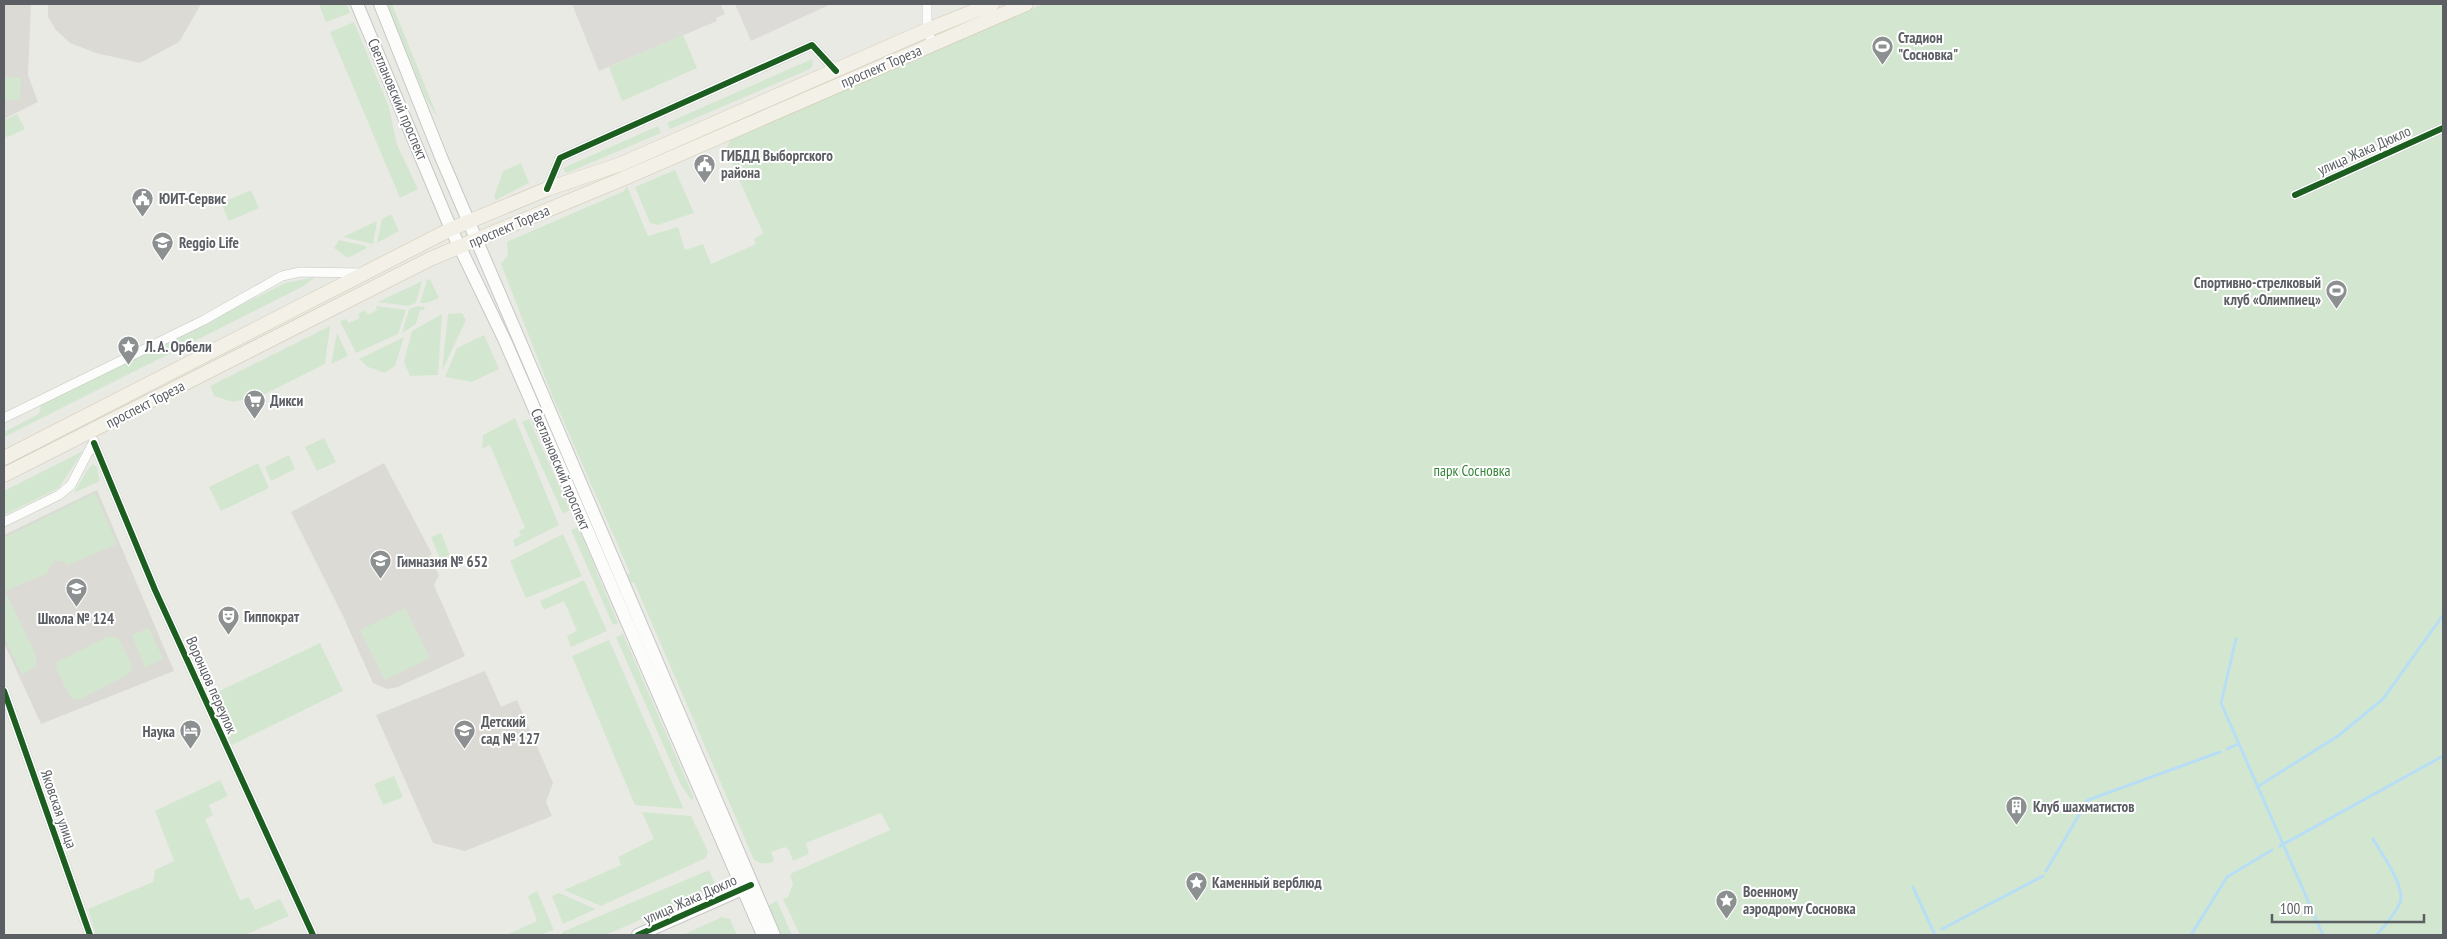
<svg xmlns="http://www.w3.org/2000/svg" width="2447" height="939" font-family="'PT Sans Narrow',sans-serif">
<rect width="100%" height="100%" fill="#eaeae5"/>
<g fill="#dddbd8">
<polygon points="572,4 724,4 721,5 725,14 716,18 717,21 599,71"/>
<polygon points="735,4 831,4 751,41"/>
</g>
<g fill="#dcdad4">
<polygon points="4,4 31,4 28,75 38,102 4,119"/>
<polygon points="48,4 201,4 179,42 140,63 96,53 70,43 56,30 48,17"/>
<polygon points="384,463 432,554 429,556 439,575 434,585 465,656 398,687 387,689 373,683 343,616 291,512"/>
<polygon points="97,490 174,671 41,724 4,643 4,535"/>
<polygon points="485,671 501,707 517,700 553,783 546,802 552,816 465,851 433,843 376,715"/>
</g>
<g fill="#d3e7d0">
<polygon points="319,4 347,4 350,13 326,22"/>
<polygon points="387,4 392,4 438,118 426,99"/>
<path d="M1043,4H2443V935H800L783,899L788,897L793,883L790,876L792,873L890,830L881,813L806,843L809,854L793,861L789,850L785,847L771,852L774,861C767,865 761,864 754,860L634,582L631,583L627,575L630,573L551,393L501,264L508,255L507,242L624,191L627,186L648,236L678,227L685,250L703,244L711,264L756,244L754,239L763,233L726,150L731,138Z"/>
<polygon points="354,22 389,107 397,145 418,189 400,198 330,32"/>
<polygon points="683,35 697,68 622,101 609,67"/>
<polygon points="812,59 813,65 810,69 670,129 667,123"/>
<polygon points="4,77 21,78 19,100 4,99"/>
<polygon points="17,114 25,129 8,137 4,136 4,120"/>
<polygon points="658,126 661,133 567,173 564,171 563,168"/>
<polygon points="521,163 529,183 496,200 494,197 503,171"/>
<polygon points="675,170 694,213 658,225 650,223 635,187"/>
<polygon points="251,190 259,208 229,221 221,203"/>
<polygon points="391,214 399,231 377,243 382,219"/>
<polygon points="377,221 373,244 343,237"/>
<polygon points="339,240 366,246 367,248 348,258 334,248"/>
<polygon points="315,277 304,286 4,437 4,432 39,414 41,405 285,283"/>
<polygon points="430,279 439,298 427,303 420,303 427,280"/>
<polygon points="422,281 416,303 408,306 378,302"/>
<polygon points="376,306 406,310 398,334 356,353 340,321 346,319 349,323 360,318 358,314 365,310 368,315 377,310"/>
<polygon points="418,306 425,307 424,310 420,310 416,324 402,333 409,309"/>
<polygon points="462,313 466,320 442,371 448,314"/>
<polygon points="442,314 438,375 410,376 404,362 412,331"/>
<polygon points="330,326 325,364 265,394 233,402 214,396 210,386"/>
<polygon points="337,333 348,356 331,364"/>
<polygon points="484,335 499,369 472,382 445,377 457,348"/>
<polygon points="404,337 395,366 385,373 368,367 359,359"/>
<polygon points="515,418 559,525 515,547 513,540 521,536 519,531 525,528 490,445 482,449 483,435"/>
<polygon points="529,419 570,510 563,514 522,422"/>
<polygon points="324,438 336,462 317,471 305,447"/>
<polygon points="83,451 59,488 4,515 4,491"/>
<polygon points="289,455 295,469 271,481 265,467"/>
<polygon points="258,463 269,488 221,511 209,487"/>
<polygon points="93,464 97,467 100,481 74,493 87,470"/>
<polygon points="95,493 117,544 68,565 65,562 55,560 48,569 48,573 5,591 35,653 36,665 22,675 4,636 4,538"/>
<polygon points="578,527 618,623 613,625 571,530"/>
<polygon points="441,533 450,555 440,559 431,537"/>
<polygon points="563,534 582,576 526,598 510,561"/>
<polygon points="584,580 607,631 571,647 567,636 577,631 564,601 544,610 540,601"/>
<polygon points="405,608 430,658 385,680 360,630"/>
<polygon points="149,628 163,659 145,667 132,635"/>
<polygon points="623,634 694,798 691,800 680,783 616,637"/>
<polygon points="109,636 119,639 132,666 130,673 79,700 71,698 56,668 57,662"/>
<polygon points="609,640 683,807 683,809 635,805 572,656"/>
<polygon points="320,643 343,691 232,745 209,696"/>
<polygon points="394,776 403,797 383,805 374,784"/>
<polygon points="220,780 228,796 209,805 213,815 205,819 240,900 249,897 255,910 280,899 289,916 245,935 96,935 88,909 153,882 155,870 174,861 155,811"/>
<polygon points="642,812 691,816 708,851 706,858 601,906 564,890 621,865 618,857 654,839"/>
<polygon points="709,870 716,886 606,935 564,935 562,932"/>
<polygon points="537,891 554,930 540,935 506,935 537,921 528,896"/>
<polygon points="559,893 596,909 563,924 552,896"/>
<polygon points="777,901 792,935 777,935 765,907"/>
<polygon points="722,917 730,919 737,935 683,935"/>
</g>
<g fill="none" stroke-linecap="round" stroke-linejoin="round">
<g stroke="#b8def6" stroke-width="3">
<polyline points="2236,639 2221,703 2323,935"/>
<polyline points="2227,749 2238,744"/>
<polyline points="2257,787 2338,736 2383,699 2443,615"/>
<path d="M2373,839C2382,854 2406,887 2400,903C2395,914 2384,926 2377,935"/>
<polyline points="2280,846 2443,756"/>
<polyline points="2046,871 2088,800 2220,752"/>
<polyline points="1913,887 1935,935"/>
<polyline points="1942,929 2043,876"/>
<polyline points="2191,935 2227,877 2272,850"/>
</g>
<defs>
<g id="street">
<polyline points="927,4 927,30 933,44"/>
<polyline points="547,189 560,158 812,45 836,71"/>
<polyline points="2295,195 2443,128"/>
<polyline points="4,418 204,320 282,276 300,272 361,273"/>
<polyline points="94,443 155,590 313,935"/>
<polyline points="4,522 59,495 71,485 94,441"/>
<polyline points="4,691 90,935"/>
</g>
<g id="secondary">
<polyline points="357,4 451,229 505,341 763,935"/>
<polyline points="380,4 441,157 774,935"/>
<polyline points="638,935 749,886"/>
</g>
<g id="primary">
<polyline points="4,458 451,229 547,189 621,164 927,30 992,4"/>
<polyline points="4,475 430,259 627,177 1026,4"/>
</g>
</defs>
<use href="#street" stroke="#c7c7c6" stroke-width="10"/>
<use href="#secondary" stroke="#c6c7c5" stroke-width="14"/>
<use href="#primary" stroke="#d2c9b3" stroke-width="15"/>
<use href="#street" stroke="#fcfcfb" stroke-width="9"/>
<use href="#secondary" stroke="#fcfcfb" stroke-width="12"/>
<use href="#primary" stroke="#f2f0e7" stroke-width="14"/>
<defs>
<g id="cycleway">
<polyline points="547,189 560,158 812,45 836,71"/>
<polyline points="2295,195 2443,128"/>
<polyline points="94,443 155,590 313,935"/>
<polyline points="4,691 90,935"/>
<polyline points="638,935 751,885"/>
</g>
</defs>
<use href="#cycleway" stroke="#fff" stroke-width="9"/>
<use href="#cycleway" stroke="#1b5e20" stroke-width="6"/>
</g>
<defs>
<symbol id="stadium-pin" viewBox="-11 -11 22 30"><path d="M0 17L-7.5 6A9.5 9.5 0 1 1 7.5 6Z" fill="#8d9090" stroke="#fff"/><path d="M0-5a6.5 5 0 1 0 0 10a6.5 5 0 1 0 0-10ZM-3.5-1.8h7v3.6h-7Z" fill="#fff"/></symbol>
<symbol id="civic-pin" viewBox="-11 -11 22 30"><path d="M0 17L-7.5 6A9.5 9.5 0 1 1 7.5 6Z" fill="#8d9090" stroke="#fff"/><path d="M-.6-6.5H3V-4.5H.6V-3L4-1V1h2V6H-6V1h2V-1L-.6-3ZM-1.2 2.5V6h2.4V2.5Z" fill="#fff"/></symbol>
<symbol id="school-pin" viewBox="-11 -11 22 30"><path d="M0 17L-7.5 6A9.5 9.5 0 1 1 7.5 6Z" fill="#8d9090" stroke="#fff"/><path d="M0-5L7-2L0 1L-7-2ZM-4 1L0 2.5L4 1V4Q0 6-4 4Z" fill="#fff"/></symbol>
<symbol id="sight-pin" viewBox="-11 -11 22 30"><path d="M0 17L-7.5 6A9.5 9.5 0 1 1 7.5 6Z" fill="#8d9090" stroke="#fff"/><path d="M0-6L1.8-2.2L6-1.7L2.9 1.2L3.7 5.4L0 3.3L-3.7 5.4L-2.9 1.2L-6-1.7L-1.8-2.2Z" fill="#fff"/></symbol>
<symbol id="supermarket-pin" viewBox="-11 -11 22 30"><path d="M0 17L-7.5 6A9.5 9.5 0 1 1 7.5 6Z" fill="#8d9090" stroke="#fff"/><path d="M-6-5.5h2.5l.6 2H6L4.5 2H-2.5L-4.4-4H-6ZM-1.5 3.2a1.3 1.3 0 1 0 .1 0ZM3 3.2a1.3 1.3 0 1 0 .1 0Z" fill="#fff"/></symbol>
<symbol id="theatre-pin" viewBox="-11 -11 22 30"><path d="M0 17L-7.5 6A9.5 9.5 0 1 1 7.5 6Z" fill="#8d9090" stroke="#fff"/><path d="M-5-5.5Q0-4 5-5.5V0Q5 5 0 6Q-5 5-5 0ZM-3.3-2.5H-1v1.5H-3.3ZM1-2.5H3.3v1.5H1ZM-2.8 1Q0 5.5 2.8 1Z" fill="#fff"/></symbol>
<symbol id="hotel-pin" viewBox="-11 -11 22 30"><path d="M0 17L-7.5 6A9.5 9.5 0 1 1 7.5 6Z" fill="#8d9090" stroke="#fff"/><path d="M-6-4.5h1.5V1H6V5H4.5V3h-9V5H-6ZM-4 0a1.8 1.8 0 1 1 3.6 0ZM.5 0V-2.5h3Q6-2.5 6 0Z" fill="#fff"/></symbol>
<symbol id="building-pin" viewBox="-11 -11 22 30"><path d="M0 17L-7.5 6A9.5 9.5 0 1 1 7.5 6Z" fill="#8d9090" stroke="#fff"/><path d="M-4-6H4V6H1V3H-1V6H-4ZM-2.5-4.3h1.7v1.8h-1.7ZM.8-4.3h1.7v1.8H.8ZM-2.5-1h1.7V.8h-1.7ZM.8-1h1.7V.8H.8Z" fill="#fff"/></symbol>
</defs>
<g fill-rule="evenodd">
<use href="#stadium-pin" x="1870" y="34" width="25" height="34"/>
<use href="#civic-pin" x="692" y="152" width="25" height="34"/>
<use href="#civic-pin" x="130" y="186" width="25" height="34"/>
<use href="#school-pin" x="150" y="230" width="25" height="34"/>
<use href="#stadium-pin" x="2324" y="278" width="25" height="34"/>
<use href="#sight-pin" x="116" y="334" width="25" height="34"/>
<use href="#supermarket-pin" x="242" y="388" width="25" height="34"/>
<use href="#school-pin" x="368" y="548" width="25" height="34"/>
<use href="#school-pin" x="64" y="576" width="25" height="34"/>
<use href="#theatre-pin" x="216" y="604" width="25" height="34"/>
<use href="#school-pin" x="452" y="718" width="25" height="34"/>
<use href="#hotel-pin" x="178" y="718" width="25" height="34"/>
<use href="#building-pin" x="2004" y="794" width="25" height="34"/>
<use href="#sight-pin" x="1184" y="870" width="25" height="34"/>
<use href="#sight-pin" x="1714" y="888" width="25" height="34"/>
</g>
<g text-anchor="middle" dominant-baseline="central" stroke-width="4" stroke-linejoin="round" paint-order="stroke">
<g font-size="15" font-weight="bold" fill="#5b5f63" stroke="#fff" text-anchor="start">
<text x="1898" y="37">Стадион<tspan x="1898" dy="17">"Сосновка"</tspan></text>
<text x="721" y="155">ГИБДД Выборгского<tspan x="721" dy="17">района</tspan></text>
<text x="159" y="198">ЮИТ-Сервис</text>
<text x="179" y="242">Reggio Life</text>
<text x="2321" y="282" text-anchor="end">Спортивно-стрелковый<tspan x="2321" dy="17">клуб «Олимпиец»</tspan></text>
<text x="145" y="346">Л. А. Орбели</text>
<text x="270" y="400">Дикси</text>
<text x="397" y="561">Гимназия № 652</text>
<text x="244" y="616">Гиппократ</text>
<text x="76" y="618" text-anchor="middle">Школа № 124</text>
<text x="481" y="721">Детский<tspan x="481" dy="17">сад № 127</tspan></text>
<text x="175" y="731" text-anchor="end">Наука</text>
<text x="2033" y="806">Клуб шахматистов</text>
<text x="1212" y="882">Каменный верблюд</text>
<text x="1743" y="891">Военному<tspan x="1743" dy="17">аэродрому Сосновка</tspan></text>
</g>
<g font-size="15" fill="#5b5f63" stroke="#fff">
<text transform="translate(881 66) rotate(-23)">проспект Тореза</text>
<text transform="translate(398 99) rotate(67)">Светлановский проспект</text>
<text transform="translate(2364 150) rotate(-24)">улица Жака Дюкло</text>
<text transform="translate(509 226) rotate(-23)">проспект Тореза</text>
<text transform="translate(145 404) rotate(-27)">проспект Тореза</text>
<text transform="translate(561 469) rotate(67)">Светлановский проспект</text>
<text transform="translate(212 685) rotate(66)">Воронцов переулок</text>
<text transform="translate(59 809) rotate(71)">Яковская улица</text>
<text transform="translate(690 899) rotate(-24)">улица Жака Дюкло</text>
</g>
<g font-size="15" fill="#368638" stroke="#fff">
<text x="1472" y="470">парк Сосновка</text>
</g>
</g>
<rect width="2447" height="939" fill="none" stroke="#5b5f63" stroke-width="10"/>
<path d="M2272 914v8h152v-8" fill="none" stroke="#5b5f63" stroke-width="2.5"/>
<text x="2280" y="914" font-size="15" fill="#5b5f63" stroke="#ffffff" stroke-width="4" paint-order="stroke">100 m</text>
</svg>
